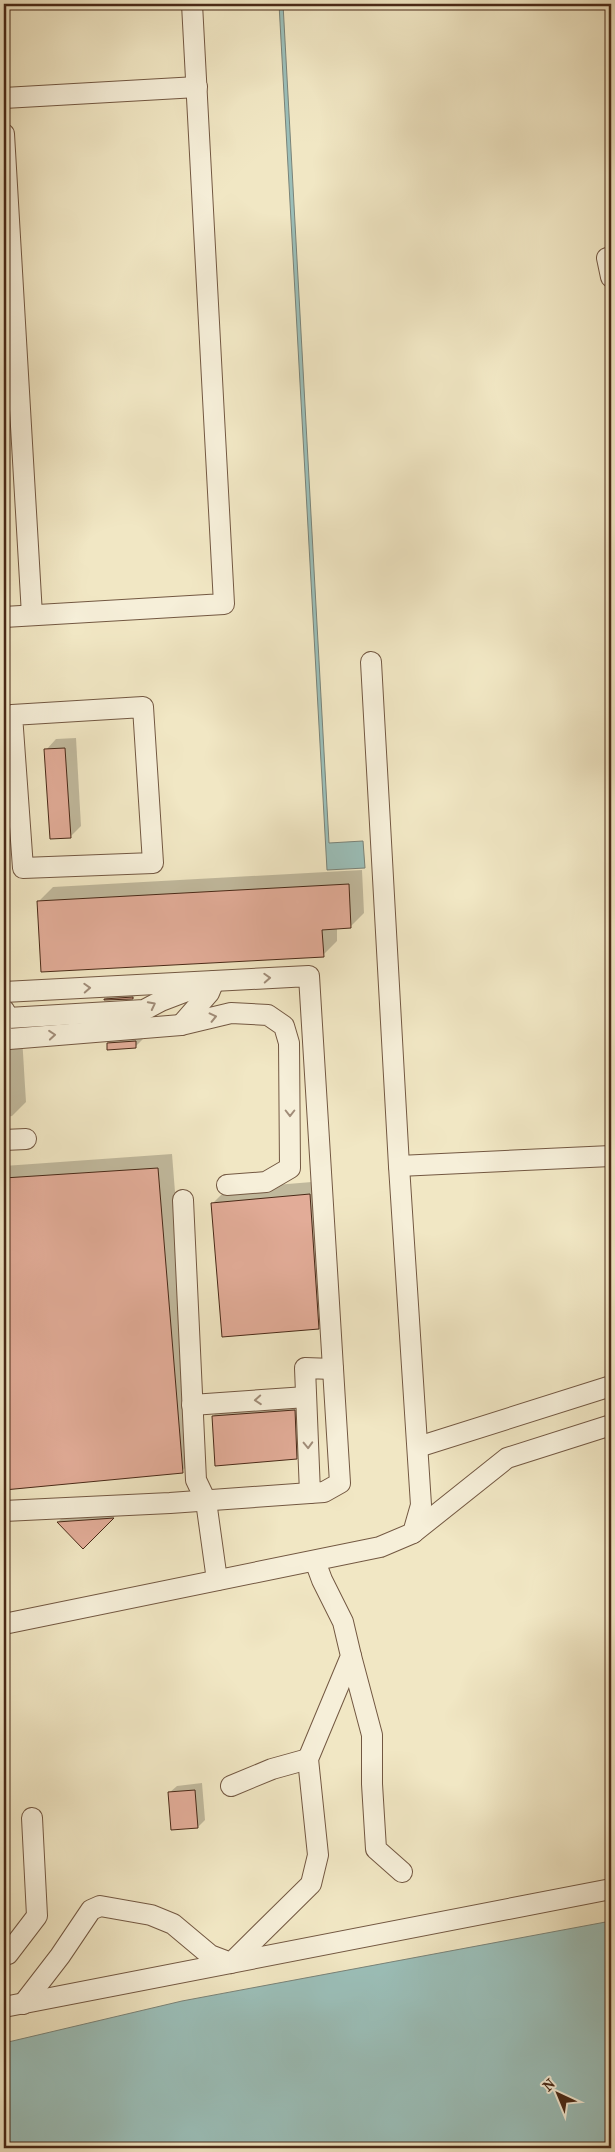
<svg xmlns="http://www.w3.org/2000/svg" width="615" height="2152" font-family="'IM FELL French Canon',serif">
<rect width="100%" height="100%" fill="#f1e7c4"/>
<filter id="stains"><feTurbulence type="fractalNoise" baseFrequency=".004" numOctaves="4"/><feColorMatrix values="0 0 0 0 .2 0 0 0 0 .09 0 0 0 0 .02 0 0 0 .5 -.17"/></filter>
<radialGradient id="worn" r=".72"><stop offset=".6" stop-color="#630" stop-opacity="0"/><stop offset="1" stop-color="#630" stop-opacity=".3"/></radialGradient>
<g fill="#9bbfb9" stroke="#7a8378">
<polygon points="279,4 283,4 329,843 363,841 365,868 327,870"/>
<polygon points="611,1921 611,2148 4,2148 4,2043 182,2001"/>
</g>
<g fill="#0003">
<polygon points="76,738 81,826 70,837 46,750 56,739"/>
<polygon points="362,870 364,913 350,927 337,928 337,941 323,955 39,901 53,887"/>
<polygon points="143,987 133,998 105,999 116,988"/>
<polygon points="119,1033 146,1036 135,1047 108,1043"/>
<polygon points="22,1037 26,1102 12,1116 4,1117 4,1039"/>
<polygon points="172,1154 196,1457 182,1471 4,1489 4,1166"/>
<polygon points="324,1181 332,1313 318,1327 213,1203 227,1189"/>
<polygon points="308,1396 310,1444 296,1458 213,1416 227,1402"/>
<polygon points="119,1512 83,1547 58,1522 65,1515"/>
<polygon points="202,1783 205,1820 198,1827 169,1793 177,1786"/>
</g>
<g fill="#e2ac98" stroke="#492917">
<polygon points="65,748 71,838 50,839 44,749"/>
<polygon points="349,884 351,928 322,930 324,957 41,972 37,901"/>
<polygon points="133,997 133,999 104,1000 104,999"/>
<polygon points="136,1041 136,1048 107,1050 107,1043"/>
<polygon points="158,1168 183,1473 4,1490 4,1178"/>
<polygon points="310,1194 319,1329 222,1337 211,1203"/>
<polygon points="295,1410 297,1459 215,1466 212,1416"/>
<polygon points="114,1518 83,1549 57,1522"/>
<polygon points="195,1790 198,1828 171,1830 168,1792"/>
</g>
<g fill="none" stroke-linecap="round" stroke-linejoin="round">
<defs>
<g id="minor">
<polyline points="4,98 197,87"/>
<polyline points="4,134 32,615"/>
<polyline points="607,258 611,277"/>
<polyline points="4,617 224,604 192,4"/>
<polygon points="143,707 153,863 23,868 12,715"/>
<polyline points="4,992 309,976 340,1483 324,1492 170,1503 4,1511"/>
<polyline points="4,1010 8,1018 144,1010 161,1001 195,988"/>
<polyline points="181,1025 209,993 214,981"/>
<polyline points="4,1036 9,1039 181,1025 231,1013 268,1015 284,1026 289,1043 290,1168 266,1182 227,1185"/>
<polyline points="4,1140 26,1139"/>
<polyline points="399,1166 611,1156"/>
<polyline points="183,1200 196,1480 206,1501 217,1580"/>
<polyline points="192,1405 306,1397"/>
<polyline points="418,1447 611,1386"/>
<polyline points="310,1493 305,1368 333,1369"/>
<polyline points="413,1533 507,1458 611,1425"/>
<polyline points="4,1624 380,1547 413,1533 421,1505 399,1166 371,662"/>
<polyline points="351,1656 372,1735 372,1784 376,1849 402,1872"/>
<polyline points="231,1786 272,1769 308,1759"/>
<polyline points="4,1954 8,1954 37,1916 32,1818"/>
<polyline points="23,2004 60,1956 91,1910 100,1906 151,1915 173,1924 210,1955 231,1963 311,1884 318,1855 308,1759 351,1656 343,1622 322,1580 315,1561"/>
<polyline points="4,2007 611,1889"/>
</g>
</defs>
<use href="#minor" stroke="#735842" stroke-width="22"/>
<use href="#minor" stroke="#f6efd9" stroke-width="20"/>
</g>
<defs><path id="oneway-chevron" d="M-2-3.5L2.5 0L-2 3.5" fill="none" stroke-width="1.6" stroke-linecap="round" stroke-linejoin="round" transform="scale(1.25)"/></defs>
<g stroke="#a08c78">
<use href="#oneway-chevron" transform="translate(267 978) rotate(-3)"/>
<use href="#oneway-chevron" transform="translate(87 988) rotate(-3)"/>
<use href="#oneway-chevron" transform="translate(152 1005) rotate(-27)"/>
<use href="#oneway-chevron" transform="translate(213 1017) rotate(-13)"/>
<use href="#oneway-chevron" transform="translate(52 1035) rotate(-5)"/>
<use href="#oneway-chevron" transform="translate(290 1113) rotate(90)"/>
<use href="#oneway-chevron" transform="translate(258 1400) rotate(176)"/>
<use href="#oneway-chevron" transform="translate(308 1445) rotate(88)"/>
</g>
<rect width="615" height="2152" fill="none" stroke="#f1e7c4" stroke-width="20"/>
<rect x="5" y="5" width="605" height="2142" fill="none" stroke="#492917" stroke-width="2.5"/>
<rect x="10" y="10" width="595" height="2132" fill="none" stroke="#492917"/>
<g transform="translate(558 2094) rotate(316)" stroke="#f6efd9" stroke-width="4" paint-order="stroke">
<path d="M0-4L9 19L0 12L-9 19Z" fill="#492917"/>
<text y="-8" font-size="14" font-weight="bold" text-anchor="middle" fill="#492917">N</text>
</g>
<rect width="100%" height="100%" filter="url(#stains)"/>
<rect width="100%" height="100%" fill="url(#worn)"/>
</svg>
